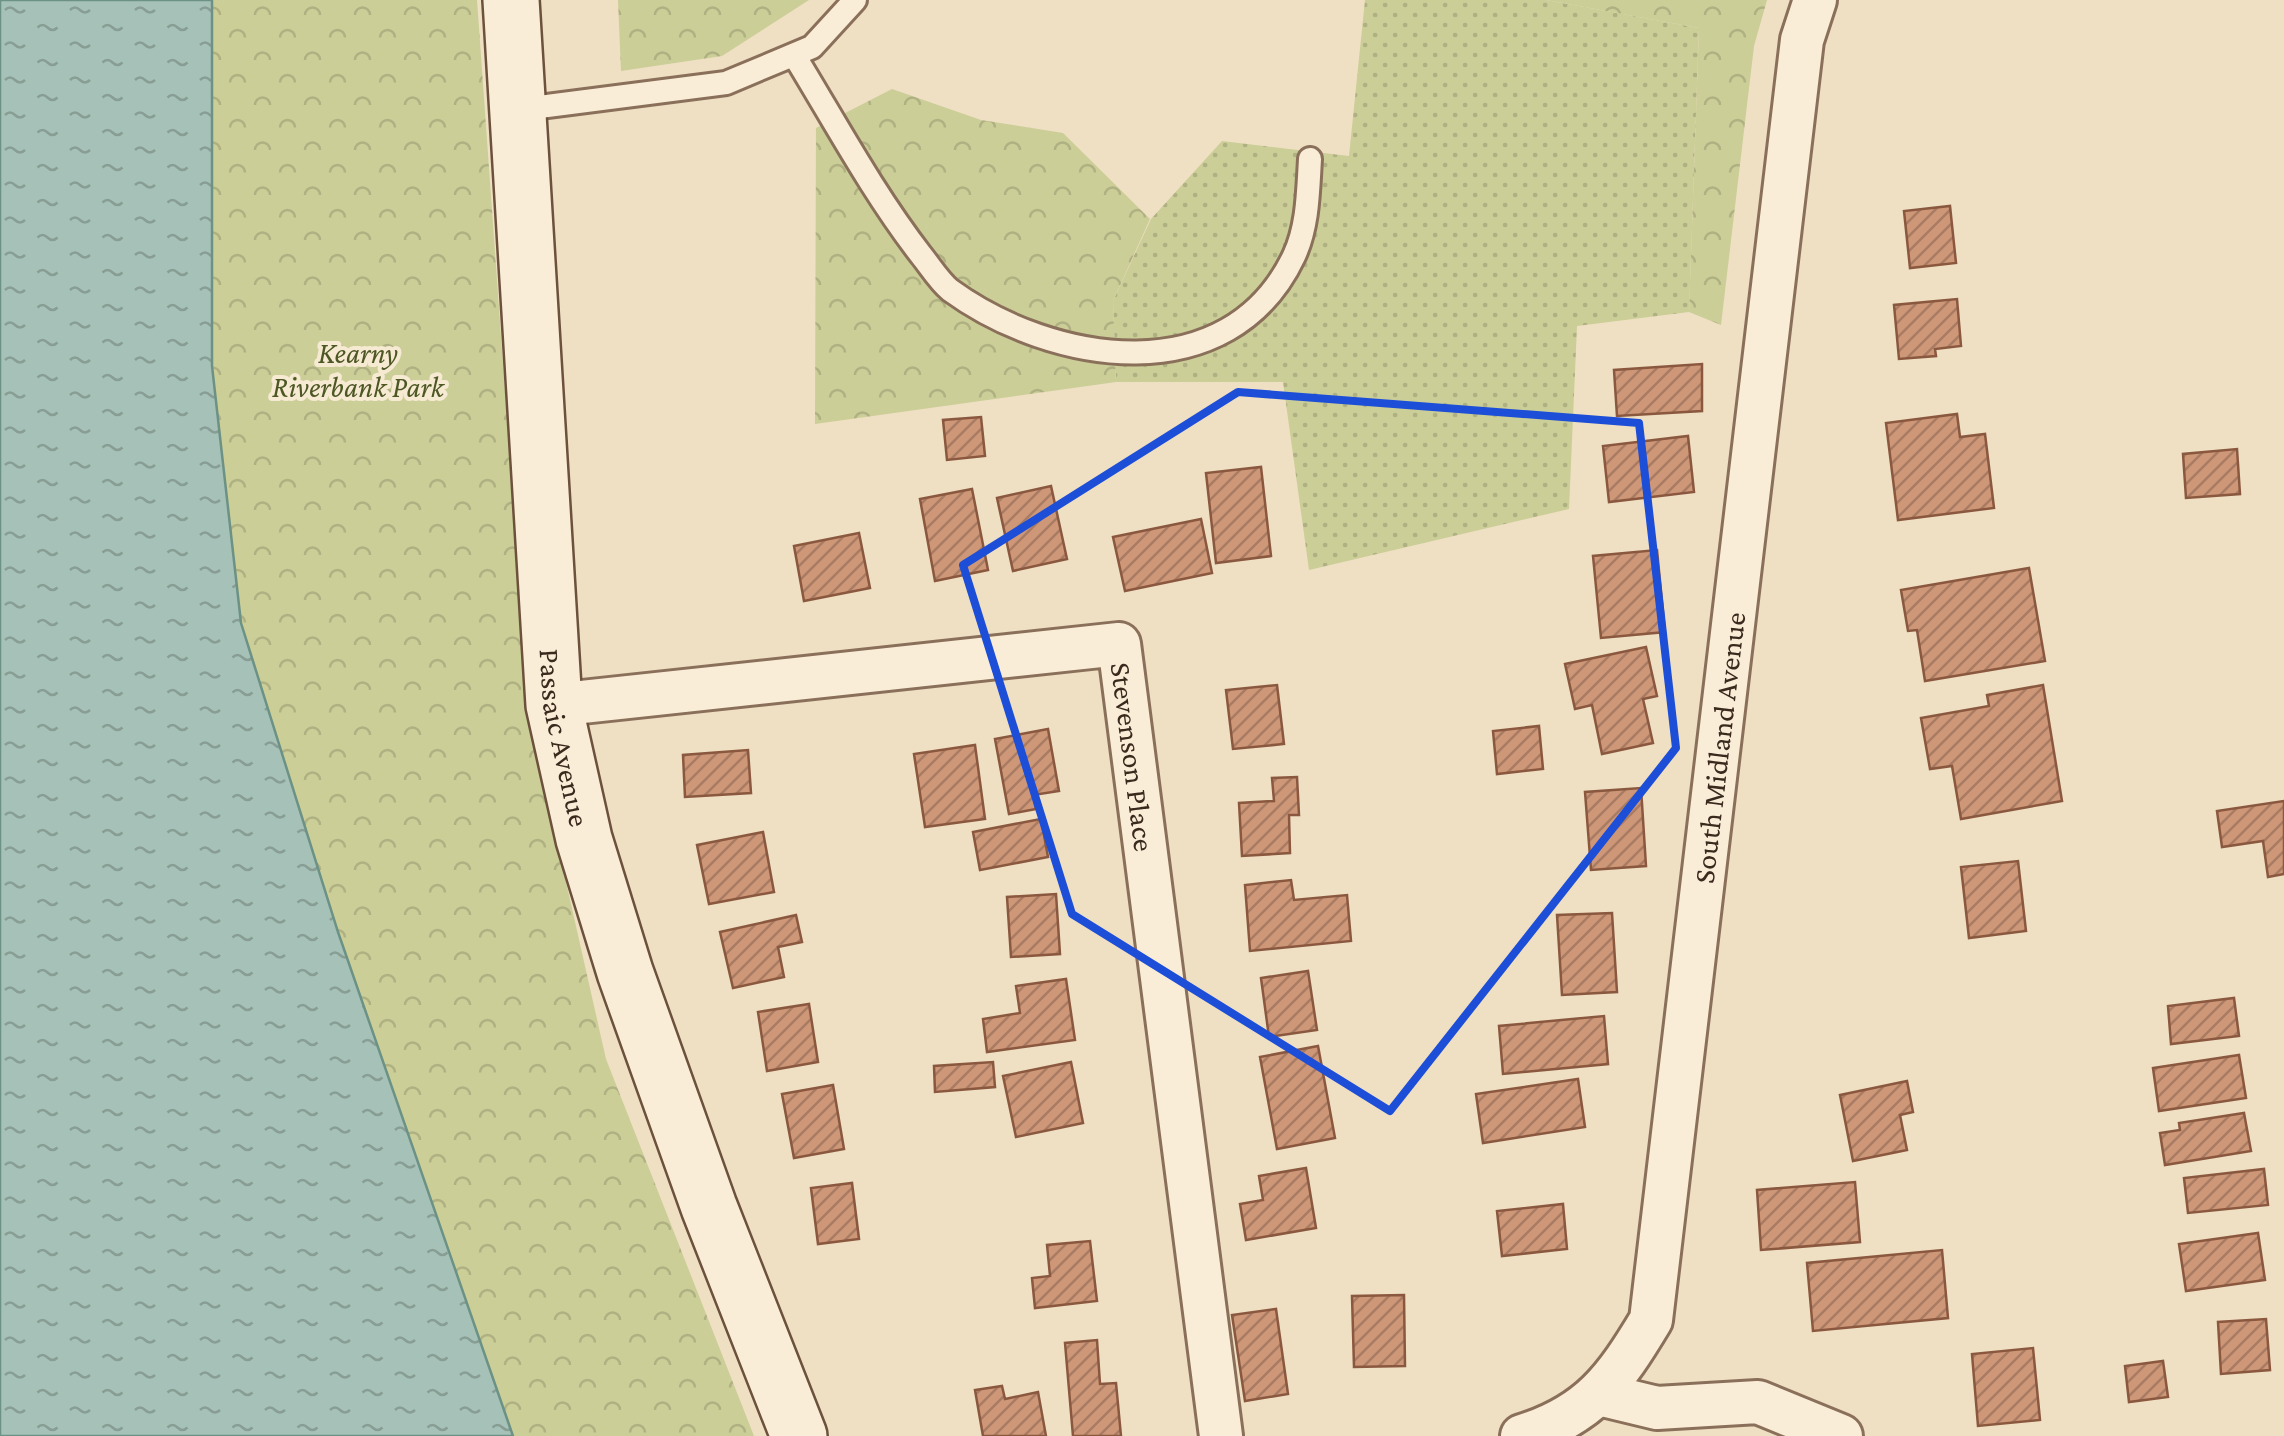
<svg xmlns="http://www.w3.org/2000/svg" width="2284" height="1436" font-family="'Crimson Pro',serif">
<defs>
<pattern id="grass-dots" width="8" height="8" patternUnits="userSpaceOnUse" patternTransform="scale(2.5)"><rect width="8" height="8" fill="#cbce97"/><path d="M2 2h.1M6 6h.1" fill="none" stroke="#afb182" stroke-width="1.8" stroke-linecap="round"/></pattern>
<pattern id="forest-crowns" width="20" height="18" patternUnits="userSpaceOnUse" patternTransform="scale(2.5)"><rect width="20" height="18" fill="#cbce97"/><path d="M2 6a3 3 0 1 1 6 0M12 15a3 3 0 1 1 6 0" fill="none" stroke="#afb182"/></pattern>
<pattern id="water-ripples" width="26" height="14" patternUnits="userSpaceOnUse" patternTransform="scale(2.5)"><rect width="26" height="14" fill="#a6c2b8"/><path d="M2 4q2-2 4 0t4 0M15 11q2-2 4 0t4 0" fill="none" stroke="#889e95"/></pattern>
<pattern id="building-hatch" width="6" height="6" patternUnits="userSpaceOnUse" patternTransform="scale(2.5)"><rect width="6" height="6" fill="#ce9778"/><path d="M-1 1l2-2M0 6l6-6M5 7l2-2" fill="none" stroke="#a87b62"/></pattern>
</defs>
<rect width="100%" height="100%" fill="#efdfc3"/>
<polygon fill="url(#grass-dots)" points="1365,0 1546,0 1699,28 1689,312 1577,326 1569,509 1309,570 1283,382 1116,382 1113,301 1151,219 1222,141 1349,156"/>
<g fill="url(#forest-crowns)">
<polygon points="212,0 477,0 528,714 606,1059 754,1436 513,1436 338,932 241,623 212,366"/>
<polygon points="618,0 809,0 722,56 621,71"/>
<polygon points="1546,0 1767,0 1754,46 1721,325 1689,312 1699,28"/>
<polygon points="892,89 981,120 1063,133 1150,219 1113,301 1116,382 815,424 816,128"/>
</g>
<polygon fill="url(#water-ripples)" stroke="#6c9185" stroke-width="2.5" points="0,0 212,0 212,366 241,623 338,932 513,1436 0,1436"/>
<g fill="url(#building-hatch)" stroke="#8a583f" stroke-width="2.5">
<polygon points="1950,206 1956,263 1910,268 1904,211"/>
<polygon points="1957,299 1961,346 1935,349 1936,356 1899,359 1894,305"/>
<polygon points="1702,364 1702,411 1617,416 1614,370"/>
<polygon points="1957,414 1960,437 1985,434 1994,508 1898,520 1886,423"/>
<polygon points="981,417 985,456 947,460 943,420"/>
<polygon points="1688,436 1694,492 1609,502 1603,446"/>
<polygon points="2237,449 2240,494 2186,498 2183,454"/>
<polygon points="1261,467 1271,556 1216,563 1206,473"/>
<polygon points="1051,486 1067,559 1013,571 997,498"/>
<polygon points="972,489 988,570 935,581 920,499"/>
<polygon points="1201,519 1212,573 1125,591 1113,537"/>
<polygon points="859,533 870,588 804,601 794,546"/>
<polygon points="1657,550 1665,632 1601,638 1593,556"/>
<polygon points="2029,568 2045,661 1925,681 1917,630 1908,631 1901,590"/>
<polygon points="1646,647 1657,696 1643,699 1653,743 1602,754 1592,705 1575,709 1565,664"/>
<polygon points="1277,685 1284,744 1233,749 1226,690"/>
<polygon points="2043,685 2062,801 1961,819 1952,766 1930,769 1921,718 1989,706 1987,695"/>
<polygon points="1539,726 1543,769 1497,774 1493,731"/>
<polygon points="1048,729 1059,791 1033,795 1036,809 1009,814 995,739"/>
<polygon points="975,745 985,819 925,827 914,754"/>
<polygon points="748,750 751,793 685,797 683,755"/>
<polygon points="1297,777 1299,815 1289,815 1290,853 1242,856 1239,803 1274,801 1272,778"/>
<polygon points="1641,788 1646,866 1591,870 1585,792"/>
<polygon points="2284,801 2284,874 2268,877 2263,841 2222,847 2217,811"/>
<polygon points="1041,819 1048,857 980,870 973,832"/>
<polygon points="763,832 774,892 709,904 697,845"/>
<polygon points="2018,861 2026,931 1969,938 1961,867"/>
<polygon points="1291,880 1294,900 1347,895 1351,941 1250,951 1245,885"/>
<polygon points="1056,894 1060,954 1011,957 1007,897"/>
<polygon points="1612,913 1617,992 1562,995 1557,915"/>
<polygon points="796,915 802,942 778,947 784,977 733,988 720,932"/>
<polygon points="1308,971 1317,1030 1269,1037 1261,978"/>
<polygon points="1066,979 1075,1040 987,1052 983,1019 1020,1013 1016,986"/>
<polygon points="2234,998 2239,1036 2171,1044 2168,1006"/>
<polygon points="809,1004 818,1062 767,1071 758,1012"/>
<polygon points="1604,1016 1608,1064 1503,1074 1499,1026"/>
<polygon points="1318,1046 1335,1138 1277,1149 1260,1057"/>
<polygon points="2239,1055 2246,1098 2159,1111 2153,1068"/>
<polygon points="993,1062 995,1087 935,1092 934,1066"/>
<polygon points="1071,1062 1083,1123 1016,1137 1003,1076"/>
<polygon points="1578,1079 1585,1127 1483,1143 1476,1094"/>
<polygon points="1907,1081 1913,1112 1900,1115 1907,1150 1853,1161 1840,1095"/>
<polygon points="833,1085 844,1149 794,1158 782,1094"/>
<polygon points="2244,1113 2251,1151 2165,1165 2160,1133 2180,1130 2179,1123"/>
<polygon points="1306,1168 1316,1228 1246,1240 1240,1204 1263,1200 1259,1176"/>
<polygon points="2264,1169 2268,1205 2188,1213 2184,1178"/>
<polygon points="1855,1182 1860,1242 1761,1250 1757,1190"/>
<polygon points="852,1183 859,1239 818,1244 811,1188"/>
<polygon points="1563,1204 1567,1249 1502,1256 1497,1211"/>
<polygon points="2258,1233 2265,1280 2186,1291 2179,1244"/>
<polygon points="1090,1241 1097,1301 1035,1308 1032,1278 1050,1276 1047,1245"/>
<polygon points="1942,1250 1948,1318 1813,1331 1807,1263"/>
<polygon points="1404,1295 1405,1366 1354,1367 1352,1296"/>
<polygon points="1276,1309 1288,1394 1245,1401 1232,1315"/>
<polygon points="2266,1319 2270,1370 2221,1374 2218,1322"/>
<polygon points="1097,1340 1100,1384 1116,1383 1121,1436 1073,1436 1065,1343"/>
<polygon points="2033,1348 2040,1420 1978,1426 1972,1354"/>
<polygon points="2163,1361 2168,1397 2129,1402 2125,1366"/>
<polygon points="1002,1386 1005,1399 1038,1392 1046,1436 983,1436 975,1390"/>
</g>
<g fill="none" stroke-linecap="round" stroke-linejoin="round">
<defs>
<g id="service">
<path d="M794,55C835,122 873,193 921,255C930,266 939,281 950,290C1053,365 1229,393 1294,256C1308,226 1308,192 1310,159"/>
<polyline points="516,110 726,83 812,47 855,0"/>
</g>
<g id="minor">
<path id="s1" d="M554,705L1119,644L1221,1436"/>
<polyline points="1599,1394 1657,1408 1758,1402 1841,1436"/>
<path id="s2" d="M1522,1436C1590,1415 1615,1380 1651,1320L1802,40L1815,0"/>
</g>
<g id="secondary">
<path id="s3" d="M511,0L554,705L584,839L625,972L709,1207L799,1436"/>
</g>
</defs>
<use href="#service" stroke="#8a705a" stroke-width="28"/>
<use href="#minor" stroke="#8a705a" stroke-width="48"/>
<use href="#secondary" stroke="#6c513d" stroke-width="60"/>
<use href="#service" stroke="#faedd7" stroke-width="22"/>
<use href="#minor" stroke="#faedd7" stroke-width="42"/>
<use href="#secondary" stroke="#faedd7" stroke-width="55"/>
</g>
<path fill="none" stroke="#1d4ed8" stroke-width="8" stroke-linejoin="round" d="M1238,392L1639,423L1676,748L1390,1111L1072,914L963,565Z"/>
<g text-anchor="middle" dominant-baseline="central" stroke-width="8" stroke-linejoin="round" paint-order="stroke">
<g font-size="30" font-style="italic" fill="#4d5724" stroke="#f6ead3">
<text x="358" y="352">Kearny<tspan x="358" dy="34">Riverbank Park</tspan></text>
</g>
<g font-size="30" fill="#3a2a1e" stroke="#f6ead3">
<text stroke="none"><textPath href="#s3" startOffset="740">Passaic Avenue</textPath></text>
<text stroke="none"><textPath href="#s2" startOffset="755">South Midland Avenue</textPath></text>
<text stroke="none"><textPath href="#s1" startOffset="682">Stevenson Place</textPath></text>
</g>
</g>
</svg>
